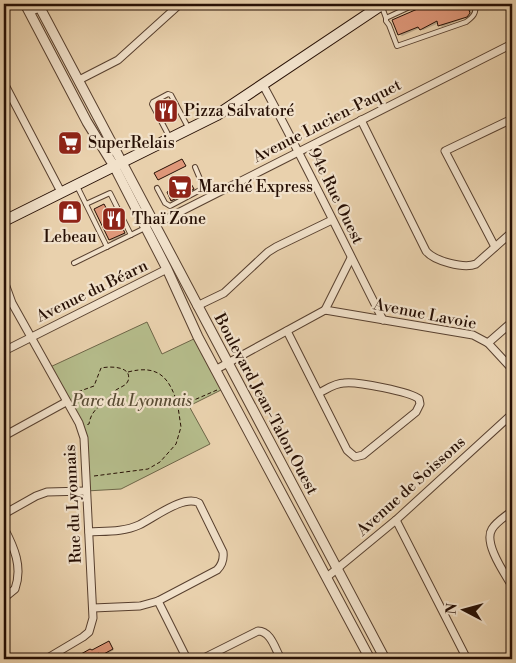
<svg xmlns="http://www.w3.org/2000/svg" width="516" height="663" font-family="'Libre Bodoni',serif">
<rect width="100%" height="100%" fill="#e9d1ad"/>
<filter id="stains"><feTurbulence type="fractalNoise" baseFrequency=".004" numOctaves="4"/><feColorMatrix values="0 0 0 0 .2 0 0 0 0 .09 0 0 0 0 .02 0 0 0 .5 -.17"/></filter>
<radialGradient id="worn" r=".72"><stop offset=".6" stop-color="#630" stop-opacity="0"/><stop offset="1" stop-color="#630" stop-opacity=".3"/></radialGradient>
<polygon fill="#b5bc8b" stroke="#6e6648" points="147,322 162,354 198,337 225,388 189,406 210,444 121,489 86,491 84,438 48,368"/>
<g fill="#0003">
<polygon points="433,4 469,4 473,15 442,27 439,23 423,30 420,28 402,36 399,34 393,20 417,9"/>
<polygon points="189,182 195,190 175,201 172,200"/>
<polygon points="104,205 112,218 116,216 118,217 126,234 113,241 110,240 95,210"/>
<polygon points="109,643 114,650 102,656 101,654 90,659 72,659"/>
</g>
<g fill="#de9779" stroke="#271005">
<polygon points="429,4 467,4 470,13 467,17 438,26 437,21 420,30 418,27 398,35 392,20"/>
<polygon points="182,159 186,166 158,180 154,173"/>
<polygon points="189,180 194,189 171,201 167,192"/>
<polygon points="104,204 111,217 116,215 125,233 109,240 94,209"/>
<polygon points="109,641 113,649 100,656 99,653 89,659 72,659 90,649 92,650"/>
</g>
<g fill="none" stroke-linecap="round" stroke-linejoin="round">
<defs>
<g id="service">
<polyline points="382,7 386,18 416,4"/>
<path d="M386,18V21L389,25L397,46L466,22C473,17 477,13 475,4"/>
<polyline points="170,138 152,104 153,102 168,94 171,95 189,129"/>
<polyline points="77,186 107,247"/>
<polyline points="157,188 165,203 170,206 202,189 203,186 195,167"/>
<polyline points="86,204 110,193 131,235"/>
<polyline points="74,263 145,228"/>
</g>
<g id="minor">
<polyline points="29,12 50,4"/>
<polyline points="79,80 118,60 180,4"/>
<polyline points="4,83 61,192"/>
<path d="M263,85C305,162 343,241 383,320"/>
<path d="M361,120L426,251C434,261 464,269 476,264L512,232"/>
<polyline points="154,225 512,44"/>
<polyline points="495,247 445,151 512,119"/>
<polyline points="4,281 12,303 79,423 84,438 93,618 89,632 83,637 46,659"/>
<polyline points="197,306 224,293 268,252 276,247 332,220"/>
<polyline points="325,310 351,258"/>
<path d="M287,331L347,450L355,457L363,455L416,412L420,404L419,399C411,392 356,381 344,383C335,383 327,389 319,393"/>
<polyline points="488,343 512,369"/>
<polyline points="4,351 167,269"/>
<polyline points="215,370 325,310 473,335 488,343 512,322"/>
<polyline points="4,436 66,402"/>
<path d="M512,511C506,516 496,522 492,529C483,543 505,574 512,586"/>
<polyline points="4,514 36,496 47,492 86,491"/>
<polyline points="396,520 467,659"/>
<path d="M4,528C14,547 23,567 15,589L4,598"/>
<path d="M89,532C105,531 124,532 139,525C154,518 184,494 199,503L223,552C224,560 222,565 217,570L158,601L140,606L93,608"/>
<polyline points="327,577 396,520 512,414"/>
<polyline points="158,601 187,659"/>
<path d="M202,659L258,631C271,631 275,649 281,659"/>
</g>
<g id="tertiary">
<polyline points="25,4 87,122 114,166 167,269 198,337 370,659"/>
<polyline points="38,4 385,659"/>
</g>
<polyline id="secondary" points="4,221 217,115 383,4"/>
</defs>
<use href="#service" stroke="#58402f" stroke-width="6"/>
<use href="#minor" stroke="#58402f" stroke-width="9"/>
<use href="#tertiary" stroke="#58402f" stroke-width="11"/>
<use href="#secondary" stroke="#271005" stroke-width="12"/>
<g stroke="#271005" stroke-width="1" stroke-dasharray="4 2.5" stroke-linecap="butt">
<path d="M128,372C159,364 170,378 178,406"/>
<path d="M72,394L94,386L101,368C110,366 133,366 128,381C126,386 120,387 116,390C112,393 110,396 107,399C98,408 91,411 89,424L86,425"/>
<polyline points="94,476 148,469 160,462 176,444 181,427 178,407 217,390"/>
</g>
<use href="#service" stroke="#f1e1ca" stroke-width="4"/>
<use href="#minor" stroke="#f1e1ca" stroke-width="7"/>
<use href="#tertiary" stroke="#f1e1ca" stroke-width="9"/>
<use href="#secondary" stroke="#f1e1ca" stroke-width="10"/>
</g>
<defs>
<symbol id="restaurant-square" viewBox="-11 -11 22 22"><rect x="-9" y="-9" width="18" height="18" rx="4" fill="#8f2418" stroke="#f1e1ca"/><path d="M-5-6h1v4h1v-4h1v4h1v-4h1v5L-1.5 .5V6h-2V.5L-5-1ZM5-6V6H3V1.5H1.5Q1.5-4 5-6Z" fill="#fff"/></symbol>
<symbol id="supermarket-square" viewBox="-11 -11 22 22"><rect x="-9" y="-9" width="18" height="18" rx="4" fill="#8f2418" stroke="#f1e1ca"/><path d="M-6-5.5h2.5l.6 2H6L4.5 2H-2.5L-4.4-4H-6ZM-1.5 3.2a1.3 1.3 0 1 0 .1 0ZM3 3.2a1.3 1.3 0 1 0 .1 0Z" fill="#fff"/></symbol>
<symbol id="shop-square" viewBox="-11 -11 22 22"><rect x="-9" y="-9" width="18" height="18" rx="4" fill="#8f2418" stroke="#f1e1ca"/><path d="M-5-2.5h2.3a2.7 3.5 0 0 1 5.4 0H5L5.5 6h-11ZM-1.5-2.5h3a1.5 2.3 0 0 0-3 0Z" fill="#fff"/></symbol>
</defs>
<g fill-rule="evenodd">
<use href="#restaurant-square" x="152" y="97" width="28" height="28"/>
<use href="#supermarket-square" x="56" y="129" width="28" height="28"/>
<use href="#supermarket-square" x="166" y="173" width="28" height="28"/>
<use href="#shop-square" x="56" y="198" width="28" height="28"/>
<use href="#restaurant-square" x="100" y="205" width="28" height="28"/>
</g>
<g text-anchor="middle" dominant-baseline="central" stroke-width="4.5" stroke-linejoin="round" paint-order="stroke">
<g font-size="16" fill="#271005" stroke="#f1e1ca" text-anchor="start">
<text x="184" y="111">Pizza Salvatoré</text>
<text x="88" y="143">SuperRelais</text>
<text x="198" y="187">Marché Express</text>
<text x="132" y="219">Thaï Zone</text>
<text x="70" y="237" text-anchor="middle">Lebeau</text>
</g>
<g font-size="16" fill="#271005" stroke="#f1e1ca">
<text transform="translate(327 121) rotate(-27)">Avenue Lucien-Paquet</text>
<text transform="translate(336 196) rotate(64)">94e Rue Ouest</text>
<text transform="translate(92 291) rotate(-26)">Avenue du Béarn</text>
<text transform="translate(425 314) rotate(11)">Avenue Lavoie</text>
<text transform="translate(266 404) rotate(62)">Boulevard Jean-Talon Ouest</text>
<text transform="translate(411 486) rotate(-42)">Avenue de Soissons</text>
<text transform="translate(73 504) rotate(-93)">Rue du Lyonnais</text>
</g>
<g font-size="16" font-style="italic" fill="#594c34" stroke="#f1e1ca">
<text x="132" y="401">Parc du Lyonnais</text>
</g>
</g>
<rect width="516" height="663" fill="none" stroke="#e9d1ad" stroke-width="20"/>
<rect x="5" y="5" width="506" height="653" fill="none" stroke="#271005" stroke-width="2.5"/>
<rect x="10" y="10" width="496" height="643" fill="none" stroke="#271005"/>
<g transform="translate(464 610) rotate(276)" stroke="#f1e1ca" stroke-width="4" paint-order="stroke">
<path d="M0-4L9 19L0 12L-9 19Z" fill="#271005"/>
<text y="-8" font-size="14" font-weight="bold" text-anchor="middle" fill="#271005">N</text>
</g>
<rect width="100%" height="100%" filter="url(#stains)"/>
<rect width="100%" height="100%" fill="url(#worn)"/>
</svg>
